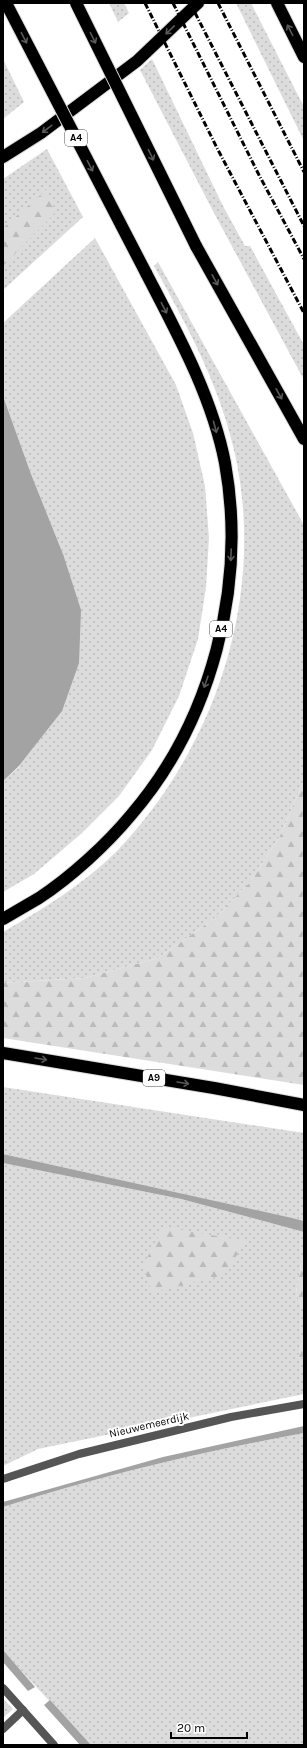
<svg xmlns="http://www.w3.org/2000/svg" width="307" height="1748" font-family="Karla,sans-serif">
<defs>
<pattern id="green-dots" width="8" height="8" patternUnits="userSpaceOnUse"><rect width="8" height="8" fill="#dcdcdc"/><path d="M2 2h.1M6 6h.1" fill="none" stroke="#bbb" stroke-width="1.8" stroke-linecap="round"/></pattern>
<pattern id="forest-firs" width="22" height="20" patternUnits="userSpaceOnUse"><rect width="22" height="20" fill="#dcdcdc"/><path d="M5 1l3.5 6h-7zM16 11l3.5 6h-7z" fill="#bbb"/></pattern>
</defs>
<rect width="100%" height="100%" fill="#fff"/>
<g fill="url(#green-dots)">
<polygon points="109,3 124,3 129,13 118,22"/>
<polygon points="236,3 251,3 304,107 304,141"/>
<polygon points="3,59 24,102 3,119"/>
<polygon points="152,59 223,206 245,246 250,246 304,345 304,380 214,213 140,70"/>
<polygon points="47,149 83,217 3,290 3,179"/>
<polygon points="95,238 176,385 193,433 205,486 209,538 206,587 198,639 179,696 152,750 119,796 82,833 34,874 3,892 3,781 19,767 63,554 31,474 3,396 3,323"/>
<path d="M158,262L304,525V780L280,836L250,882L215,918L158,958L85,978L3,983V932C43,909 84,884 117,851C215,748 265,599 236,459C222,390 188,327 154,266Z"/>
<polygon points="3,1087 304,1133 304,1221 3,1154"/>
<polygon points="3,1163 181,1199 304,1232 304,1250 296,1292 304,1312 304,1332 298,1358 304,1358 304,1394 38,1449 3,1466"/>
<path d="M304,1433V1745H91C62,1713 31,1683 3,1650V1507C102,1475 202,1452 304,1433Z"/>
<polygon points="3,1699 13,1709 3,1718"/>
</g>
<g fill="url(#forest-firs)">
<polygon points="47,189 55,213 3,266 3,228"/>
<polygon points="304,780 304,1085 3,1038 3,983 85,978 158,958 215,918 250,882 280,836"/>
<polygon points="164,1227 246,1241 224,1275 152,1293 143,1265"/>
<polygon points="304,1250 304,1312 296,1292"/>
<polygon points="304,1332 304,1358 298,1358"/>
</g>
<g fill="#a3a3a3">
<polygon points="3,396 31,474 63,554 81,610 79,663 62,711 18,767 3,781"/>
<polygon points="3,1154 292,1218 304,1221 304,1232 181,1199 3,1163"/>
<path d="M304,1426V1433C202,1452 102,1475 3,1507V1502L163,1457Z"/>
<polygon points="3,1650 35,1687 28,1691 3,1662"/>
<polygon points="50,1700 91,1745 80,1745 44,1705"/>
</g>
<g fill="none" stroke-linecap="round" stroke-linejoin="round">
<defs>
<g id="motorway">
<polyline points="277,3 304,57"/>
<polyline points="3,157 41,133 137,61 198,3"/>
<polyline points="196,246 304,439"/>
<path d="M3,919C15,912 27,905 39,898C71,877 107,844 131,815C212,721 247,585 225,463C212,396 177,333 146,273"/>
<polyline points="3,1053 214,1088 304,1105"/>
</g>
</defs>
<use href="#motorway" stroke="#dbdbdb" stroke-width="14"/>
<g stroke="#555" stroke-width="8">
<polyline points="3,1479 79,1454 231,1417 304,1404"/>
<polyline points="3,1688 54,1745"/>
<polyline points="3,1729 23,1710"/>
</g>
<use href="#motorway" stroke="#000" stroke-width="12"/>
<g stroke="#000" stroke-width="3" stroke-dasharray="6 2 1 2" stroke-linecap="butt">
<polyline points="145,3 217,148 304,313"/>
<polyline points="173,3 259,175 304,259"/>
<polyline points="190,3 304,226"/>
<polyline points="218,3 304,172"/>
</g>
<defs>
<g id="motorway-bridge">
<polyline points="6,3 146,273"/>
<polyline points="76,3 196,246"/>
</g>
</defs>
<use href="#motorway-bridge" stroke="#dbdbdb" stroke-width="14" stroke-linecap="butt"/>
<use href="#motorway-bridge" stroke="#000" stroke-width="12"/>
</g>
<defs><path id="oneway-shaft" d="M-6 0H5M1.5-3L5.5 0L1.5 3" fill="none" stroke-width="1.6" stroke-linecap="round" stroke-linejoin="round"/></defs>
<g stroke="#595959">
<use href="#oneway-shaft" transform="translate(170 30) rotate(136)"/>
<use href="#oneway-shaft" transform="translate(290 30) rotate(-117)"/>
<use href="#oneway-shaft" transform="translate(24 38) rotate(63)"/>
<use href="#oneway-shaft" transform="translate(93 38) rotate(64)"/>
<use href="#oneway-shaft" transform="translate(47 129) rotate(143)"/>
<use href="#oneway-shaft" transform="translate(151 155) rotate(64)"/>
<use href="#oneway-shaft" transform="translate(90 166) rotate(63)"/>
<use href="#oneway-shaft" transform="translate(215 280) rotate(61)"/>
<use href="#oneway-shaft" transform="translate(164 308) rotate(63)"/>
<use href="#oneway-shaft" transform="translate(279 394) rotate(61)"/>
<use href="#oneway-shaft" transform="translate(215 427) rotate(75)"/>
<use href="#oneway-shaft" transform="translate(231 555) rotate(92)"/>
<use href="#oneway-shaft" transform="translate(206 682) rotate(109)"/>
<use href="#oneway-shaft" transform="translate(41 1059) rotate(9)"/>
<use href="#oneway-shaft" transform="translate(183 1083) rotate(9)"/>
</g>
<g text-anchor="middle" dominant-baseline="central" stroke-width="4" stroke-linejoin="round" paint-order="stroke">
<g fill="#fff" stroke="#4c4c4c" stroke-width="1">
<rect x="65" y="130" width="22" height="16" rx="3"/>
<rect x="210" y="621" width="22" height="16" rx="3"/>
<rect x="143" y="1070" width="22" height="16" rx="3"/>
</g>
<g font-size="10" font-weight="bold" fill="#000">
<text x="76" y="138">A4</text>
<text x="221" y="629">A4</text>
<text x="154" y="1078">A9</text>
</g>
<g font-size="11" fill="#000" stroke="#fff">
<text transform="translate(149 1425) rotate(-13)">Nieuwemeerdijk</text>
</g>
</g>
<rect width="307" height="1748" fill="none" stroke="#000000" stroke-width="8"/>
<path d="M171 1732v6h76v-6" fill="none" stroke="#000000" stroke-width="2"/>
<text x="177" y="1732" font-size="12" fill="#000000" stroke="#ffffff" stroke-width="3" paint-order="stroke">20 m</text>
</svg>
